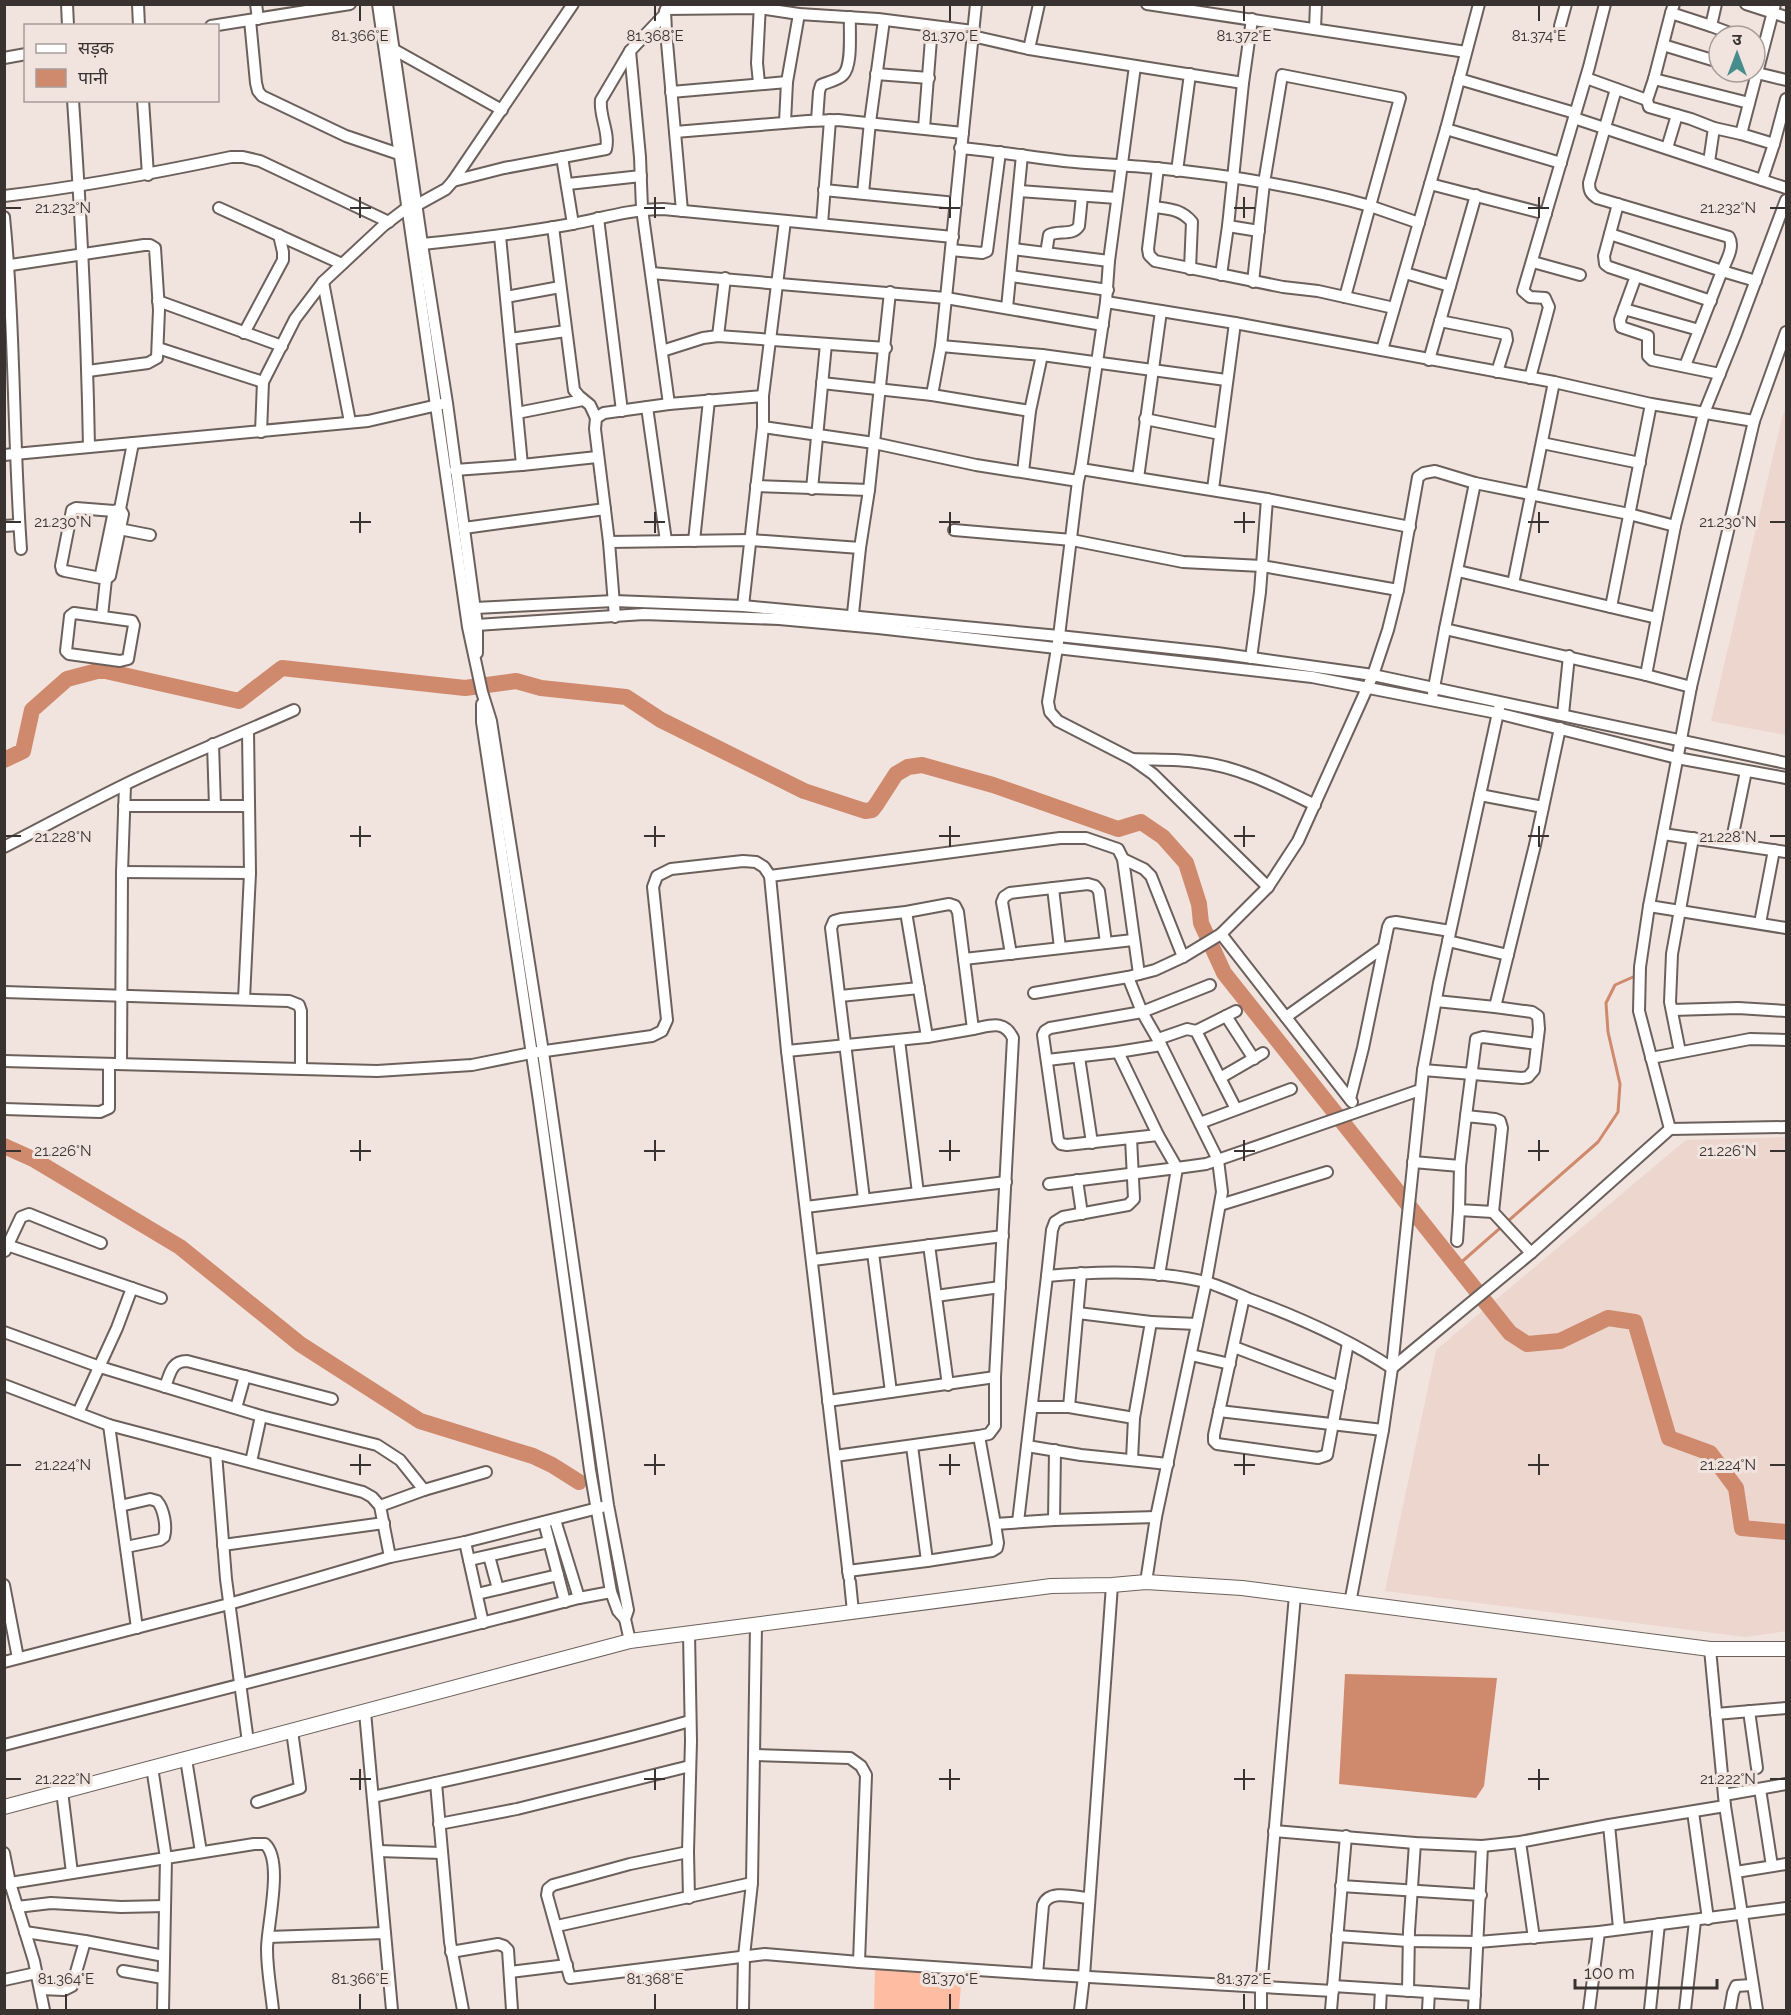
<svg xmlns="http://www.w3.org/2000/svg" width="1791" height="2015" font-family="Raleway,'Noto Sans Devanagari',sans-serif">
<rect width="100%" height="100%" fill="#f1e3dd"/>
<g fill="#ecd6cd">
<polygon points="1786,407 1786,735 1711,721 1782,418"/>
<polygon points="1786,1137 1786,1631 1745,1637 1385,1591 1436,1350 1686,1140"/>
</g>
<polygon fill="#febda3" points="875,1966 962,1972 959,2010 874,2010"/>
<polygon fill="#cf896d" points="1345,1674 1497,1678 1484,1786 1476,1798 1339,1784"/>
<g fill="none" stroke-linecap="round" stroke-linejoin="round">
<polyline stroke="#cf896d" stroke-width="3" points="1457,1266 1598,1142 1618,1112 1620,1084 1608,1032 1606,1003 1615,985 1633,977"/>
<g stroke="#cf896d" stroke-width="16">
<polyline points="4,760 23,751 32,710 67,679 101,670 239,701 282,668 465,688 516,681 541,688 626,697 661,720 804,791 865,811 872,810 876,805 896,774 908,767 922,765 993,785 1118,829 1141,822 1163,837 1186,863 1199,904 1201,923 1224,973 1510,1333 1527,1344 1560,1341 1608,1318 1635,1322 1669,1438 1710,1453 1736,1488 1742,1528 1786,1532"/>
<polyline points="4,1146 33,1159 180,1247 300,1344 420,1421 533,1456 552,1465 579,1482"/>
</g>
<defs>
<g id="street">
<polyline points="67,4 68,26"/>
<polyline points="138,4 139,26"/>
<polyline points="256,4 258,19"/>
<polyline points="378,4 468,627 482,692 491,721 543,1052 608,1505 628,1610 625,1619 630,1641"/>
<polyline points="387,4 422,244 447,403 477,625 477,653"/>
<polyline points="1147,4 1466,52"/>
<polyline points="1674,4 1671,13 1711,26 1716,4"/>
<polyline points="1746,4 1786,17"/>
<polyline points="666,9 759,8 799,14 878,19 973,31"/>
<polyline points="665,11 666,31 682,211"/>
<polyline points="250,20 256,83 258,91 262,96 346,136 399,154"/>
<polyline points="211,26 350,4"/>
<polyline points="1560,26 1566,4"/>
<polyline points="1711,26 1738,36"/>
<polyline points="1315,29 1316,4"/>
<polyline points="972,36 1029,49 1243,83 1252,19"/>
<polyline points="1663,45 1719,62"/>
<polyline points="393,49 502,110"/>
<polyline points="1029,49 1039,4"/>
<polyline points="630,51 640,157 642,209 669,404"/>
<polyline points="4,58 26,54"/>
<polyline points="1135,66 1109,261 1106,302 1081,469 1078,481 1059,636 1048,702 1050,712 1058,721 1132,759 1153,774 1268,887"/>
<polyline points="1753,72 1757,73 1775,4"/>
<polyline points="876,74 929,78"/>
<polyline points="1586,78 1647,100"/>
<polyline points="1459,79 1575,113"/>
<polyline points="1654,79 1671,13"/>
<polyline points="759,83 757,63 760,4"/>
<path d="M1616,89L1589,183C1589,191 1591,194 1597,198L1729,237C1735,247 1726,261 1722,271L1756,281"/>
<polyline points="671,92 787,82"/>
<path d="M73,100C81,216 87,331 89,447"/>
<polyline points="143,100 148,175"/>
<polyline points="1574,118 1786,188"/>
<path d="M817,120L819,92L821,85C828,82 838,80 843,75C853,65 849,31 850,17"/>
<polyline points="785,122 787,82 799,14"/>
<polyline points="924,128 932,26"/>
<polyline points="1714,128 1691,119 1649,107 1647,100 1654,79 1749,103"/>
<polyline points="1446,129 1561,163"/>
<polyline points="675,132 808,121 838,120 963,133"/>
<polyline points="1741,134 1774,144 1786,99"/>
<path d="M960,148C995,151 1030,157 1064,161C1094,164 1125,165 1155,168C1227,175 1300,186 1370,206L1400,98L1282,75L1264,183L1253,282"/>
<polyline points="1667,148 1677,115"/>
<polyline points="562,157 573,224"/>
<polyline points="1709,162 1714,128 1741,134 1757,73 1786,80"/>
<polyline points="1158,168 1148,249 1149,255 1155,261 1283,287 1318,291 1394,308"/>
<polyline points="1177,171 1190,74"/>
<polyline points="1762,180 1774,144"/>
<path d="M453,181L504,168L606,149C610,133 599,116 601,100L630,51L665,14"/>
<polyline points="568,184 641,176"/>
<polyline points="1430,184 1546,214"/>
<polyline points="824,190 956,203"/>
<polyline points="1019,191 1117,198"/>
<polyline points="863,193 870,122 884,20"/>
<path d="M4,196C81,187 155,173 231,157H243L260,161L389,222"/>
<polyline points="1618,204 1604,256 1605,264 1609,267 1711,301"/>
<polyline points="417,205 446,189 453,181 573,4"/>
<path d="M1154,207C1169,209 1181,209 1192,222L1190,269"/>
<polyline points="219,208 342,264"/>
<path d="M4,217C15,327 13,438 21,549"/>
<polyline points="598,218 622,411"/>
<polyline points="822,224 830,120"/>
<polyline points="1228,226 1259,231"/>
<polyline points="553,227 574,390 579,396 590,405 596,418"/>
<polyline points="1610,234 1722,271 1685,366"/>
<polyline points="500,236 522,465 597,457"/>
<path d="M422,244C472,239 522,233 572,224C603,218 632,209 663,209L953,237"/>
<polyline points="1013,249 1109,261"/>
<polyline points="951,250 982,253 987,251 1000,152"/>
<path d="M1046,253L1049,235C1059,230 1073,236 1079,226L1082,196"/>
<polyline points="1533,262 1580,275"/>
<polyline points="4,266 144,245 150,245 155,248 159,310 157,358 148,363 88,371"/>
<polyline points="651,273 946,298 1103,325"/>
<polyline points="1405,273 1450,286"/>
<polyline points="1221,275 1228,226 1243,83"/>
<polyline points="1011,276 1108,290"/>
<polyline points="1636,276 1620,320 1621,327 1648,336 1648,356 1652,360 1720,374"/>
<polyline points="323,282 350,422"/>
<polyline points="506,297 560,287"/>
<polyline points="1345,297 1370,206 1419,223"/>
<polyline points="158,301 282,346"/>
<polyline points="1106,302 1235,323 1554,382 1651,404 1754,421"/>
<polyline points="1007,308 1022,155"/>
<polyline points="1624,309 1699,330"/>
<polyline points="1440,321 1506,334 1507,340 1497,372"/>
<polyline points="244,333 283,260 283,252 279,235"/>
<polyline points="718,336 725,278"/>
<polyline points="510,339 566,331"/>
<polyline points="941,346 1042,355 1226,380"/>
<polyline points="158,348 263,382"/>
<polyline points="1382,350 1446,129 1479,4"/>
<polyline points="662,351 703,338 718,336 886,348"/>
<polyline points="1429,360 1476,195"/>
<polyline points="1530,378 1549,307 1545,298 1530,297 1523,291 1589,67 1605,4"/>
<polyline points="822,383 932,395 1030,411"/>
<polyline points="932,395 941,346 946,298 976,4"/>
<polyline points="763,396 785,221"/>
<polyline points="647,407 666,541"/>
<polyline points="517,413 583,400"/>
<polyline points="1145,419 1220,434"/>
<polyline points="261,432 263,382 295,319 323,282 383,226 408,207"/>
<polyline points="1542,443 1640,463"/>
<polyline points="4,455 368,421 442,404"/>
<polyline points="1081,469 1267,499 1410,527"/>
<polyline points="455,470 522,465"/>
<polyline points="1023,472 1030,411 1042,355"/>
<polyline points="1138,478 1161,311"/>
<polyline points="1475,483 1445,629 1646,675"/>
<polyline points="756,486 869,490"/>
<polyline points="812,489 826,344"/>
<polyline points="1213,489 1235,323"/>
<polyline points="120,509 114,511 101,574 106,579 110,576 123,514 120,509 133,443"/>
<polyline points="4,526 19,525"/>
<polyline points="114,528 150,535"/>
<polyline points="464,528 605,509"/>
<polyline points="954,530 1072,540 1183,562 1262,566 1398,590"/>
<polyline points="694,541 709,400"/>
<polyline points="609,542 751,540 860,548"/>
<polyline points="1458,571 1657,618 1646,675 1691,687"/>
<polyline points="1513,584 1554,382"/>
<polyline points="743,606 763,427"/>
<polyline points="1611,607 1651,404"/>
<polyline points="475,608 614,601 743,606 1059,636 1217,653 1373,675 1786,763"/>
<polygon points="74,613 132,621 134,625 128,659 120,661 69,654 66,651 70,616"/>
<polyline points="102,616 106,579 65,571 62,570 61,566 72,510 76,508 114,511"/>
<polyline points="615,617 609,542 595,429 596,418 604,413 669,404 763,396 763,427 874,443 976,465 1078,481"/>
<polyline points="1657,618 1675,526"/>
<polyline points="852,623 860,548 869,490 890,292"/>
<polyline points="477,625 644,614 779,619 878,628 1312,677 1497,713 1677,758 1786,778"/>
<polyline points="1251,658 1260,592 1267,499"/>
<polyline points="1433,693 1445,629"/>
<polyline points="482,704 482,722 539,1101 590,1470 611,1592 618,1611 625,1619"/>
<polyline points="1563,714 1569,656"/>
<polyline points="213,744 215,806"/>
<path d="M1132,759C1154,760 1176,759 1197,762C1238,766 1278,787 1315,805"/>
<polyline points="1480,795 1543,807"/>
<polyline points="124,806 249,806"/>
<polyline points="1663,834 1786,852"/>
<polyline points="1731,844 1746,771"/>
<path d="M4,847C45,826 85,804 126,784C181,757 238,735 294,710"/>
<polyline points="1123,859 1144,869 1151,876 1183,957"/>
<polyline points="122,872 250,873"/>
<polyline points="1053,888 1060,948"/>
<polyline points="1649,906 1786,928"/>
<polyline points="906,912 927,1037"/>
<polyline points="1760,923 1774,850"/>
<polyline points="1221,934 1352,1102"/>
<polyline points="1448,941 1508,955"/>
<polyline points="1011,954 1002,902 1004,897 1010,893 1088,884 1095,886 1099,891 1106,943"/>
<polyline points="1128,977 1142,1012 1161,1045 1218,1160 1222,1192 1206,1282 1156,1517 1146,1582"/>
<polyline points="1210,985 1142,1012 1050,1028 1045,1031 1043,1035 1058,1140 1061,1144 1067,1145 1158,1135 1177,1168 1206,1164 1420,1090"/>
<polyline points="4,992 289,1001 299,1005 301,1011 301,1069"/>
<polyline points="1034,993 1128,977 1155,970 1183,957 1221,934 1268,887 1298,841 1373,675 1388,630 1398,590 1418,477 1424,473 1435,471 1475,483 1629,514 1675,526 1704,413 1735,336 1786,200"/>
<polyline points="840,996 919,988"/>
<polyline points="244,999 250,873 248,731"/>
<polyline points="1436,1001 1495,1007 1535,845 1560,728"/>
<polyline points="1672,1010 1738,1008 1786,1011"/>
<polyline points="1226,1016 1254,1059"/>
<polyline points="1286,1017 1384,947"/>
<polyline points="1196,1031 1236,1011"/>
<polyline points="1158,1039 1187,1029 1196,1031 1236,1109"/>
<polyline points="899,1040 918,1193"/>
<polyline points="787,1051 927,1037 973,1029"/>
<polyline points="1680,1052 1670,1002 1672,954 1693,838"/>
<polyline points="1079,1057 1092,1143"/>
<polyline points="1651,1058 1750,1039 1786,1040"/>
<polyline points="1047,1060 1118,1052"/>
<polyline points="4,1061 377,1071 472,1065 531,1053 652,1036 662,1031 667,1020 653,887 657,876 671,869 743,861 756,862 764,867 770,876"/>
<polyline points="121,1064 122,872 125,785"/>
<polyline points="1423,1070 1522,1078 1528,1077 1534,1070 1539,1029 1538,1016 1532,1012 1495,1007"/>
<polyline points="1220,1078 1263,1053"/>
<polyline points="1350,1099 1363,1048 1388,927 1390,923 1396,922 1450,931"/>
<polyline points="4,1109 100,1112 109,1108 109,1064"/>
<polyline points="1466,1116 1476,1039 1483,1037 1537,1044"/>
<polyline points="1200,1123 1291,1089"/>
<polyline points="1670,1129 1639,1011 1640,967 1649,906 1691,687 1754,421 1786,332"/>
<polyline points="1158,1135 1118,1052 1161,1045"/>
<path d="M1131,1138L1134,1199L1128,1205L1063,1217L1055,1222L1052,1230L1047,1276C1098,1271 1156,1270 1206,1282C1220,1286 1235,1293 1249,1299C1298,1317 1348,1339 1392,1368L1531,1253L1670,1129L1786,1127"/>
<polyline points="1413,1162 1460,1166 1466,1116 1495,1119 1500,1121 1502,1128 1493,1212 1459,1210 1460,1166"/>
<polyline points="1077,1180 1082,1214"/>
<polyline points="1049,1184 1177,1168 1159,1275"/>
<polyline points="864,1199 831,928 834,921 841,919 906,912 949,904 955,906 958,912 964,959"/>
<polyline points="1220,1205 1327,1172"/>
<polyline points="806,1207 1006,1182"/>
<polyline points="1493,1212 1531,1253"/>
<polyline points="1457,1241 1459,1210"/>
<polyline points="4,1244 161,1298"/>
<polyline points="929,1245 948,1385"/>
<polyline points="5,1251 21,1217 29,1214 101,1243"/>
<polyline points="873,1253 891,1392"/>
<polyline points="813,1260 1003,1236"/>
<polyline points="936,1296 1000,1287"/>
<polyline points="1244,1297 1214,1435 1214,1441 1217,1444 1318,1458 1327,1455 1348,1343"/>
<polyline points="1078,1313 1151,1322 1134,1418 1132,1460"/>
<polyline points="1151,1322 1197,1324"/>
<polyline points="4,1332 100,1367 261,1416 377,1445 400,1460 424,1490"/>
<polyline points="1234,1347 1340,1387"/>
<polyline points="1191,1355 1230,1364"/>
<polyline points="4,1385 109,1425 363,1492 372,1497 380,1506 390,1557"/>
<path d="M165,1387C170,1374 171,1361 187,1361L332,1399"/>
<polyline points="828,1401 995,1377"/>
<polyline points="1032,1407 1069,1407 1134,1418"/>
<polyline points="1069,1407 1081,1273"/>
<polyline points="236,1408 245,1376"/>
<polyline points="1219,1411 1383,1430"/>
<polyline points="78,1413 117,1328 132,1288"/>
<polyline points="109,1425 137,1628"/>
<polyline points="912,1446 927,1561 992,1551 997,1548 998,1543 995,1524 979,1436"/>
<polyline points="1027,1446 1081,1455 1168,1464"/>
<polyline points="216,1453 226,1579 248,1742"/>
<path d="M835,1456L979,1436L989,1434L995,1426V1377L1013,1038C1004,1019 990,1026 973,1029L964,959L1133,940"/>
<polyline points="251,1462 261,1416"/>
<path d="M120,1506L150,1499L157,1501C164,1509 167,1527 164,1537L160,1540L126,1547"/>
<polyline points="380,1506 424,1490 486,1472"/>
<polyline points="555,1520 579,1598"/>
<polyline points="1054,1520 1055,1450"/>
<polyline points="544,1522 565,1602"/>
<polyline points="1018,1522 1047,1276"/>
<polyline points="995,1524 1054,1520 1156,1517"/>
<polyline points="465,1542 483,1623"/>
<polyline points="223,1545 384,1523"/>
<polyline points="489,1556 498,1589"/>
<polyline points="469,1560 549,1542"/>
<polyline points="848,1571 927,1561"/>
<polyline points="849,1577 787,1051 770,876 1060,838 1086,838 1118,849 1123,859 1139,974"/>
<polyline points="850,1582 853,1612"/>
<polyline points="4,1585 18,1658"/>
<polyline points="477,1594 558,1575"/>
<polyline points="1350,1603 1383,1430 1392,1368 1423,1070 1439,983 1499,708"/>
<polyline points="689,1633 691,1741 688,1852 630,1864 553,1885 548,1889 547,1895 570,1978 765,1954 859,1962 1037,1974 1333,1991"/>
<polyline points="1710,1649 1725,1806 1757,2010"/>
<polyline points="4,1662 229,1604 390,1557 465,1542 602,1507"/>
<polyline points="1749,1711 1757,1768"/>
<polyline points="365,1712 392,2010"/>
<polyline points="1716,1714 1786,1708"/>
<polyline points="4,1745 579,1598 611,1592"/>
<polyline points="754,1755 850,1758 861,1766 866,1775 859,1962"/>
<polyline points="186,1759 201,1852"/>
<polyline points="436,1783 450,1942 463,2010"/>
<polyline points="1760,1789 1772,1866"/>
<polyline points="62,1791 72,1873"/>
<polyline points="1724,1795 1786,1784"/>
<path d="M373,1797C479,1773 586,1751 690,1721"/>
<polyline points="257,1802 300,1788 292,1731"/>
<polyline points="1693,1812 1708,1919"/>
<polyline points="439,1824 517,1809 690,1766"/>
<polyline points="1609,1825 1619,1928"/>
<polyline points="1274,1831 1415,1843 1482,1846 1520,1842 1609,1825 1725,1806"/>
<polyline points="1520,1842 1534,1938"/>
<polyline points="378,1851 442,1853"/>
<polyline points="688,1852 689,1898"/>
<polyline points="4,1853 10,1883 34,1961 44,2010"/>
<polyline points="1736,1872 1786,1864"/>
<polyline points="4,1884 166,1858 152,1767"/>
<polyline points="1341,1886 1481,1895"/>
<polyline points="17,1907 51,1903 121,1907 165,1906"/>
<polyline points="557,1926 752,1883"/>
<polyline points="25,1932 85,1941 164,1956"/>
<polyline points="1337,1936 1408,1941 1478,1942 1599,1932 1786,1908"/>
<polyline points="268,1937 385,1933"/>
<polyline points="451,1952 498,1944 504,1946 508,1950 512,2010"/>
<polyline points="123,1971 163,1978"/>
<polyline points="510,1972 567,1965"/>
<path d="M1037,1974L1043,1905C1049,1889 1075,1897 1088,1898"/>
<polyline points="4,1980 36,1973"/>
<polyline points="1333,1986 1475,1995"/>
<polyline points="40,1989 64,1990 72,1986 85,1941"/>
<polyline points="1408,1991 1409,1931 1415,1843"/>
<path d="M163,2010L166,1858L254,1844H265C284,1861 267,1925 267,1949C267,1970 271,1990 273,2010"/>
<polyline points="743,2010 744,1956 752,1883 756,1625"/>
<polyline points="1080,2010 1084,1976 1112,1585"/>
<polyline points="1261,2010 1261,1988 1295,1595"/>
<polyline points="1331,2010 1346,1836"/>
<polyline points="1380,2010 1381,1989"/>
<polyline points="1428,2010 1429,1992"/>
<polyline points="1474,2010 1482,1846"/>
<polyline points="1589,2010 1599,1932"/>
<polyline points="1650,2010 1659,1924"/>
<polyline points="1685,2010 1695,1921"/>
<polyline points="1730,2010 1733,1993 1736,1986 1752,1985"/>
</g>
<polyline id="secondary" points="4,1807 630,1641 1051,1586 1112,1585 1146,1582 1242,1588 1710,1649 1786,1649"/>
</defs>
<use href="#street" stroke="#6c605c" stroke-width="14"/>
<use href="#secondary" stroke="#6c605c" stroke-width="16"/>
<use href="#street" stroke="#fff" stroke-width="10"/>
<use href="#secondary" stroke="#fff" stroke-width="14"/>
</g>
<path fill="none" stroke="#383331" stroke-width="2" d="M360,6V21M655,6V21M950,6V21M1244,6V21M1539,6V21M360,197V218M655,197V218M950,197V218M1244,197V218M1539,197V218M6,208H21M350,208H371M644,208H665M939,208H960M1234,208H1255M1528,208H1549M1770,208H1785M360,512V533M655,512V533M950,512V533M1244,512V533M1539,512V533M6,522H21M350,522H371M644,522H665M939,522H960M1234,522H1255M1528,522H1549M1770,522H1785M360,826V847M655,826V847M950,826V847M1244,826V847M1539,826V847M6,836H21M350,836H371M644,836H665M939,836H960M1234,836H1255M1528,836H1549M1770,836H1785M360,1140V1161M655,1140V1161M950,1140V1161M1244,1140V1161M1539,1140V1161M6,1151H21M350,1151H371M644,1151H665M939,1151H960M1234,1151H1255M1528,1151H1549M1770,1151H1785M360,1454V1475M655,1454V1475M950,1454V1475M1244,1454V1475M1539,1454V1475M6,1465H21M350,1465H371M644,1465H665M939,1465H960M1234,1465H1255M1528,1465H1549M1770,1465H1785M360,1769V1790M655,1769V1790M950,1769V1790M1244,1769V1790M1539,1769V1790M6,1779H21M350,1779H371M644,1779H665M939,1779H960M1234,1779H1255M1528,1779H1549M1770,1779H1785M66,1994V2009M360,1994V2009M655,1994V2009M950,1994V2009M1244,1994V2009"/>
<g font-size="15" text-anchor="middle" fill="#383331" stroke="#f1e3dd" stroke-width="6" stroke-linejoin="round" paint-order="stroke">
<text x="360" y="41">81.366°E</text>
<text x="655" y="41">81.368°E</text>
<text x="950" y="41">81.370°E</text>
<text x="1244" y="41">81.372°E</text>
<text x="1539" y="41">81.374°E</text>
<text x="63" y="213">21.232°N</text>
<text x="1728" y="213">21.232°N</text>
<text x="63" y="527">21.230°N</text>
<text x="1728" y="527">21.230°N</text>
<text x="63" y="842">21.228°N</text>
<text x="1728" y="842">21.228°N</text>
<text x="63" y="1156">21.226°N</text>
<text x="1728" y="1156">21.226°N</text>
<text x="63" y="1470">21.224°N</text>
<text x="1728" y="1470">21.224°N</text>
<text x="63" y="1784">21.222°N</text>
<text x="1728" y="1784">21.222°N</text>
<text x="66" y="1984">81.364°E</text>
<text x="360" y="1984">81.366°E</text>
<text x="655" y="1984">81.368°E</text>
<text x="950" y="1984">81.370°E</text>
<text x="1244" y="1984">81.372°E</text>
</g>
<rect width="1791" height="2015" fill="none" stroke="#383331" stroke-width="12"/>
<rect x="24" y="24" width="195" height="78" fill="#f1e3dd" stroke="#a79d98" stroke-width="1.5"/>
<rect x="36" y="44" width="30" height="9" fill="#ffffff" stroke="#a79d98" stroke-width="1.5"/>
<text x="78" y="54" font-size="18" fill="#383331">सड़क</text>
<rect x="36" y="69" width="30" height="18" fill="#cf896d" stroke="#a79d98" stroke-width="1.5"/>
<text x="78" y="84" font-size="18" fill="#383331">पानी</text>
<g transform="translate(1737 54)"><circle r="28" fill="#f1e3dd" stroke="#a79d98" stroke-width="1.5"/>
<path d="M0-4.5L10 22L0 15L-10 22Z" fill="#468d8b"/>
<text y="-9" font-size="16" font-weight="bold" text-anchor="middle" fill="#383331">उ</text>
</g>
<path d="M1575 1979v9h142v-9" fill="none" stroke="#383331" stroke-width="3"/>
<text x="1584" y="1979" font-size="18" fill="#383331" stroke="#f1e3dd" stroke-width="4.5" paint-order="stroke">100 m</text>
</svg>
